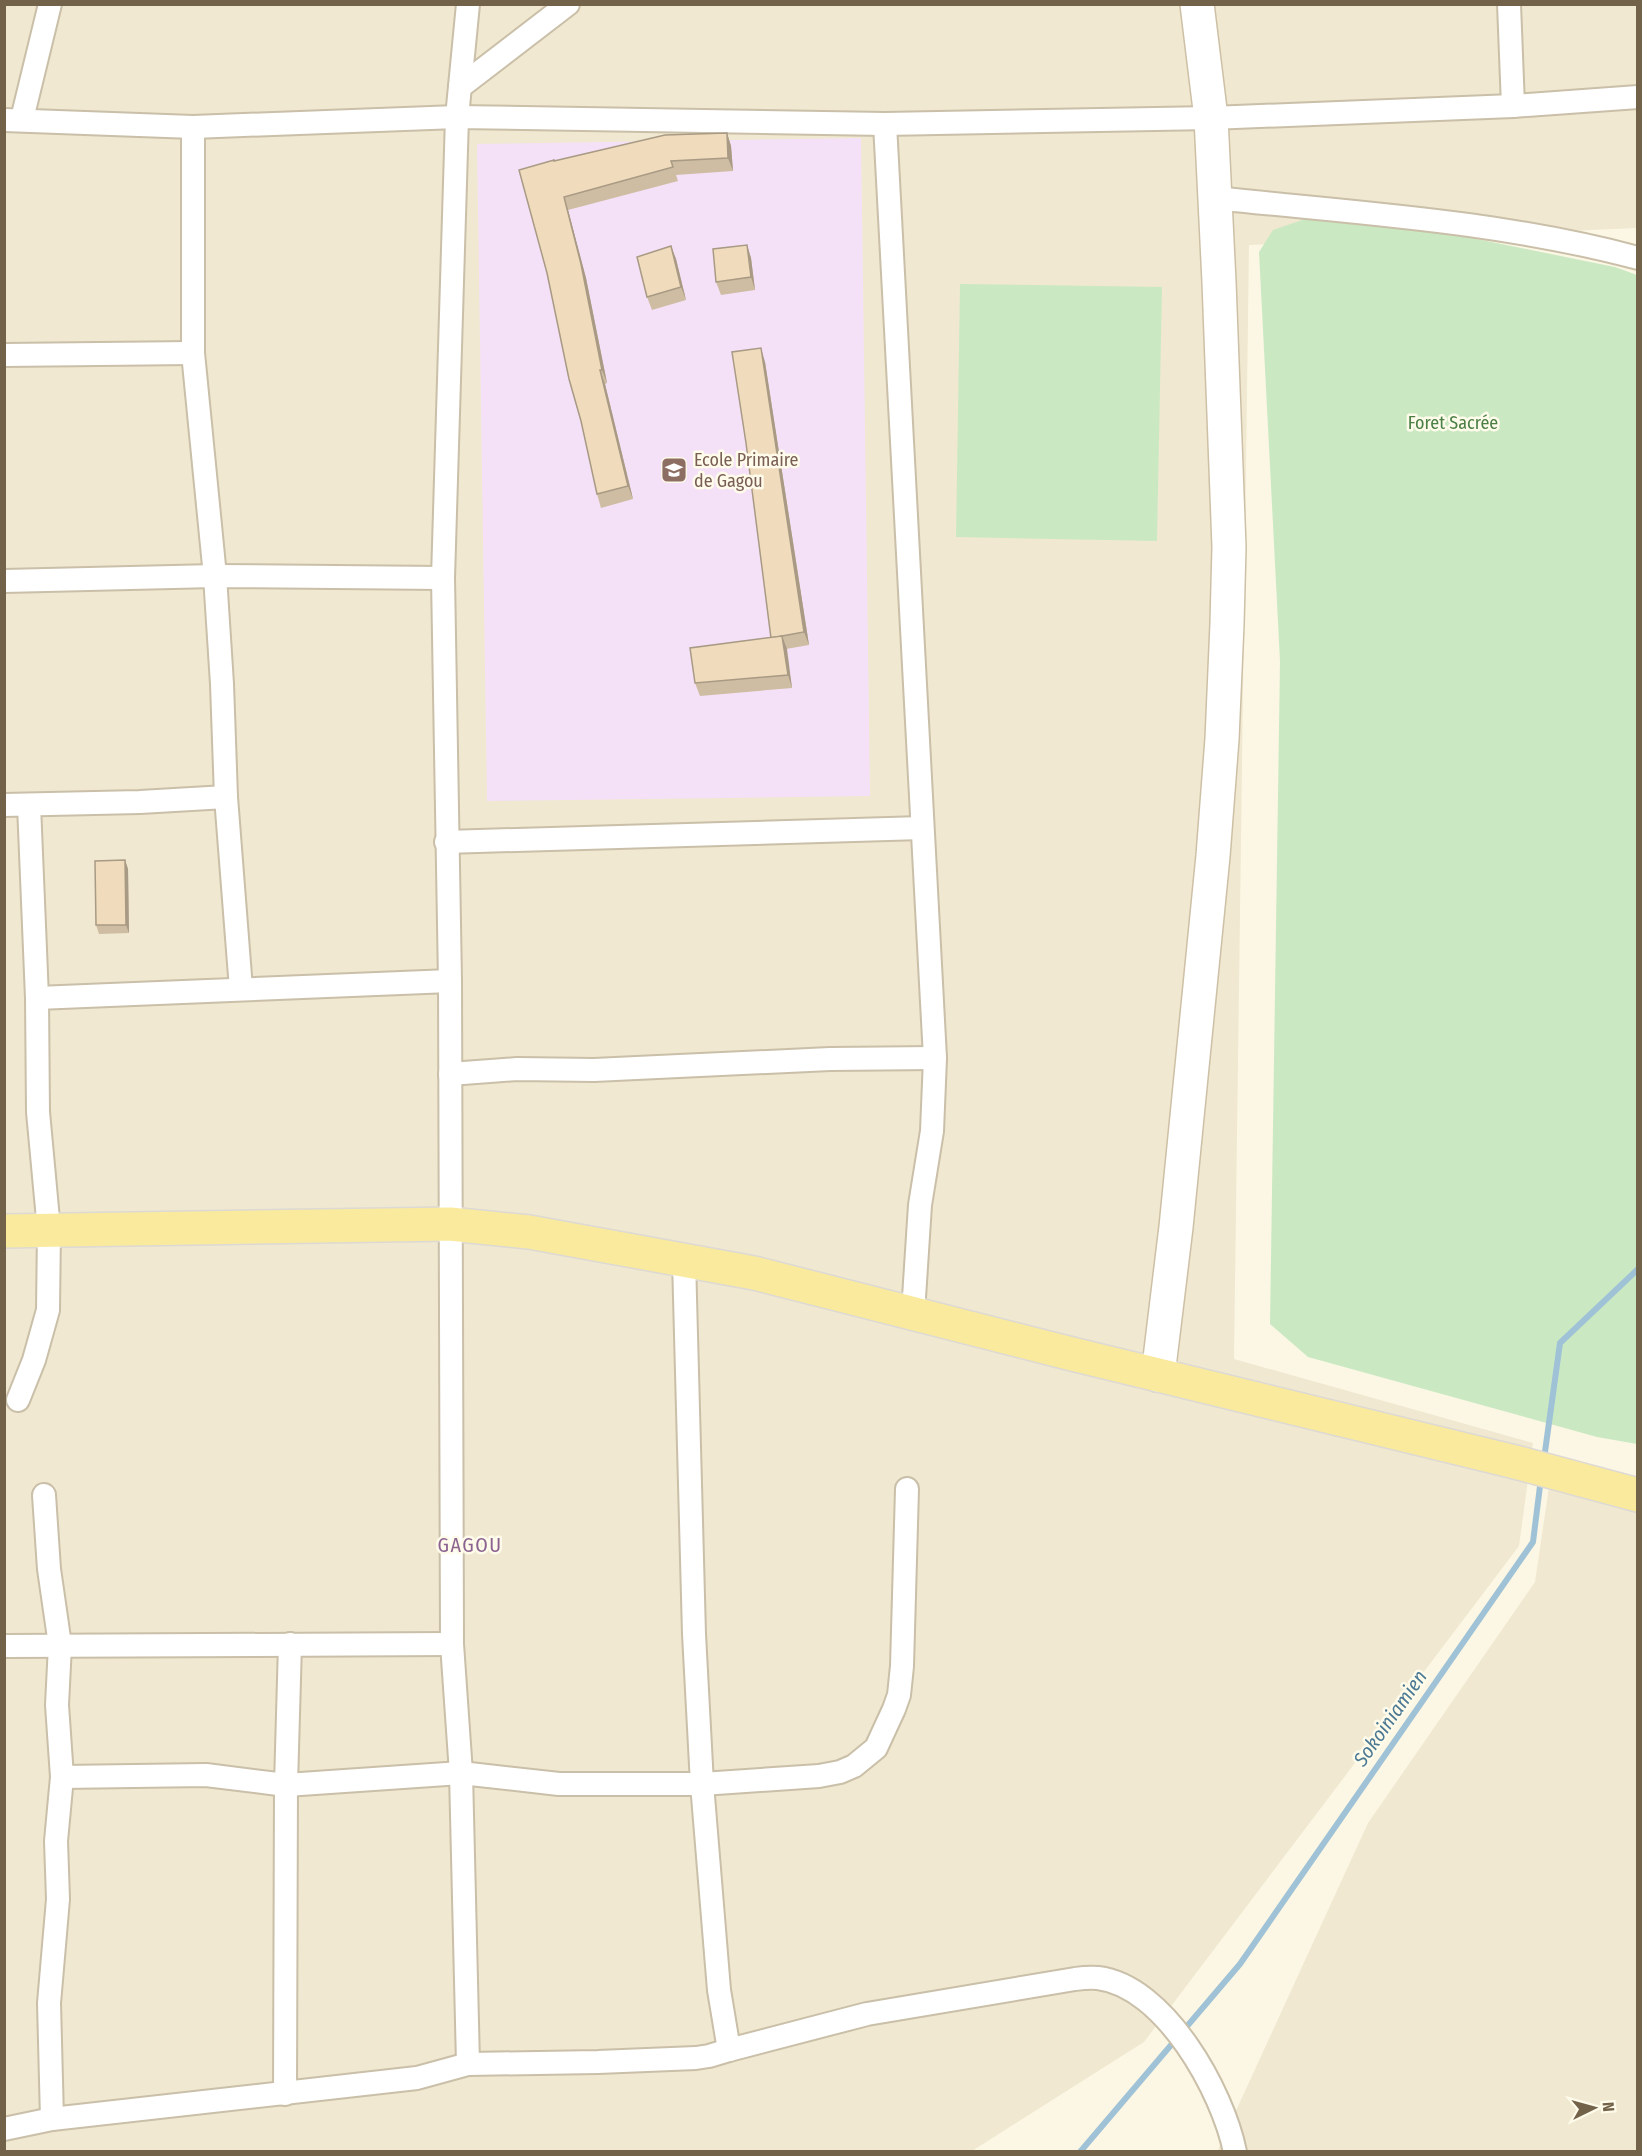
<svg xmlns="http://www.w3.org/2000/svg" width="1642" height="2156" font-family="'Fira Sans Condensed',sans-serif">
<rect width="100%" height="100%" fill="#fcf7e4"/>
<g fill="#f0e8d0">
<polygon points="5,5 1637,5 1637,228 1249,245 1234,1359 1533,1443 1519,1546 1144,2042 972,2151 5,2152"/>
<polygon points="1549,1487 1637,1511 1637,2151 1217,2152 1368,1823 1535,1582"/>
</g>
<polygon fill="#f4e1f8" points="861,138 870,796 487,801 477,144"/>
<g fill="#cae9c3">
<polygon points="1311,217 1467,237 1615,267 1637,275 1637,1444 1597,1437 1308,1357 1270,1324 1280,661 1259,252 1273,230"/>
<polygon points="960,284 1162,287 1157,541 956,537"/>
</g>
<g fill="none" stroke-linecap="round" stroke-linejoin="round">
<g stroke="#a0c2d6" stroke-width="6">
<polyline points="1544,1459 1560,1343 1638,1269"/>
<polyline points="1080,2152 1240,1964 1533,1542 1541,1478"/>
</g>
<defs>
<g id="street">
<polyline points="468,4 457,117 443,578 450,981 452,1644 461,1773 468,2064"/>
<polyline points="1509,4 1513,106"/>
<polyline points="460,87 568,4"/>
<polyline points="22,119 50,4"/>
<polyline points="4,120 193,127 457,117 885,124 1211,118 1513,106 1638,97"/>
<polyline points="885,124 935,1058 932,1131 920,1205 913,1313"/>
<polyline points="193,127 193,353 215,576 222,684 226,797 241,989"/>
<path d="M1215,198C1356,213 1500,221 1638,258"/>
<polyline points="4,355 193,353"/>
<polyline points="4,581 215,576 443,578"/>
<polyline points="4,805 140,802 226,797"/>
<polyline points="446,842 922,828"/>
<polyline points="37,998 450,981"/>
<polyline points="450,1074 517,1069 594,1070 830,1059 935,1058"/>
<polyline points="684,1260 694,1634 702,1784 719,1990 729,2050"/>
<polyline points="18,1400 34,1360 48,1310 49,1230 38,1112 37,998 29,805"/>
<polyline points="44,1495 49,1569 60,1645 57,1705 62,1777 206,1775 286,1785 461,1773 559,1784 702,1784 819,1776 840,1772 854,1766 876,1748 894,1709 899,1695 902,1666 907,1489"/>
<polyline points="4,1646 452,1644"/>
<polyline points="285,2094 286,1785 290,1644"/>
<polyline points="52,2119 49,2003 58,1899 56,1841 62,1777"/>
<path d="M4,2129L52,2119L417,2078L468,2064L598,2062L696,2058L709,2056L729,2050L867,2014L1075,1979C1082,1978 1090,1977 1098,1978C1165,1986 1223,2092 1235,2152"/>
</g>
<polyline id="secondary" points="1158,1375 1176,1227 1213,856 1222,739 1227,624 1229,547 1219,282 1211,118 1197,4"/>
<polyline id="primary" points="4,1231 450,1224 529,1232 754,1273 1068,1353 1515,1462 1638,1495"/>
</defs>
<use href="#street" stroke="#cabfa8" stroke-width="26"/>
<use href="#secondary" stroke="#cdc0a6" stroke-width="36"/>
<use href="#primary" stroke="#ddd9d4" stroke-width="36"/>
<use href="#street" stroke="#fff" stroke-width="22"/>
<use href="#secondary" stroke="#fff" stroke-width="33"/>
<use href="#primary" stroke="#f9ea9e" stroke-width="33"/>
</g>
<g fill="#cebda2">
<polygon points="727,133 731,146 733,171 676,175 678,181 568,210 586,278 607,383 605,384 633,499 601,508 597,494 554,161"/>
<polygon points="747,245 751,258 755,290 721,295 716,282"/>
<polygon points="671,246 676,259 686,300 652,310 647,297"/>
<polygon points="765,362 809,645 786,649 792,688 700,696 695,683 771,638"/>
<polygon points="125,860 128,869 129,933 99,934 96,925"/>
</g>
<g fill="#a89a84">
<polygon points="727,133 731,146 733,171 728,158"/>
<polygon points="564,197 568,210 586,278 607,383 602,370"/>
<polygon points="747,245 751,258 755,290 751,277"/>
<polygon points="671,246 676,259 686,300 681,287"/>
<polygon points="761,348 765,362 809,645 804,632"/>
<polygon points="600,370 605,384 633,499 628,486"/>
<polygon points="782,636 787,649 792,688 788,675"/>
<polygon points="125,860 128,869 129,933 126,925"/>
</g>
<g fill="#f0dcbc" stroke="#a89a84" stroke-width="1.5">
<polygon points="727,133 728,158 671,161 673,167 564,197 581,264 602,370 600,370 628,486 597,494 581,421 569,379 547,273 519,170 554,160 554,161 665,135"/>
<polygon points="747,245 751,277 716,282 713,249"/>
<polygon points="671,246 681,287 647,297 637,257"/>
<polygon points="761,348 804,632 771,638 746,443 732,352"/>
<polygon points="782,636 788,675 695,683 690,648"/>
<polygon points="125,860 126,925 96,925 95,861"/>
</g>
<defs>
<symbol id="school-square" viewBox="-11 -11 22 22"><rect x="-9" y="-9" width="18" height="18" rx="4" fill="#8d6e63" stroke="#fffbea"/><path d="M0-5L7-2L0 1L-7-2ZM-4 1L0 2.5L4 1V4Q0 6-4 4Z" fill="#fff"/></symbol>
</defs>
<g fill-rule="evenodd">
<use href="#school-square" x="659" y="455" width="30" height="30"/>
</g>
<g text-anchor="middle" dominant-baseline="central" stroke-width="5" stroke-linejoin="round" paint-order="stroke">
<g font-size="18" fill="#4a7f45" stroke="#fffbea">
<text x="1453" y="423">Foret Sacrée</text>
</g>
<g font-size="18" fill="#785e54" stroke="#fffbea" text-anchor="start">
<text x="694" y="460">Ecole Primaire<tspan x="694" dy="21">de Gagou</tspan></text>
</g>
<g font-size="20" letter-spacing="1.5" fill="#8b6290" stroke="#fffbea">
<text x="470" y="1545">GAGOU</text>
</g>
<g font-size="20" font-style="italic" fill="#4b7994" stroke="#fffbea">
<text transform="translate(1390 1718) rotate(-55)">Sokoiniamien</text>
</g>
</g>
<rect width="1642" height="2156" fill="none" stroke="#73624a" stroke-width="12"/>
<g transform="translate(1594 2108) rotate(85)" stroke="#fffbea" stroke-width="4.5" paint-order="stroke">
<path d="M0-4.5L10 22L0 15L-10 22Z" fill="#73624a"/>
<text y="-9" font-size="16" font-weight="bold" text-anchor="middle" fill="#73624a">N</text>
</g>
</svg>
